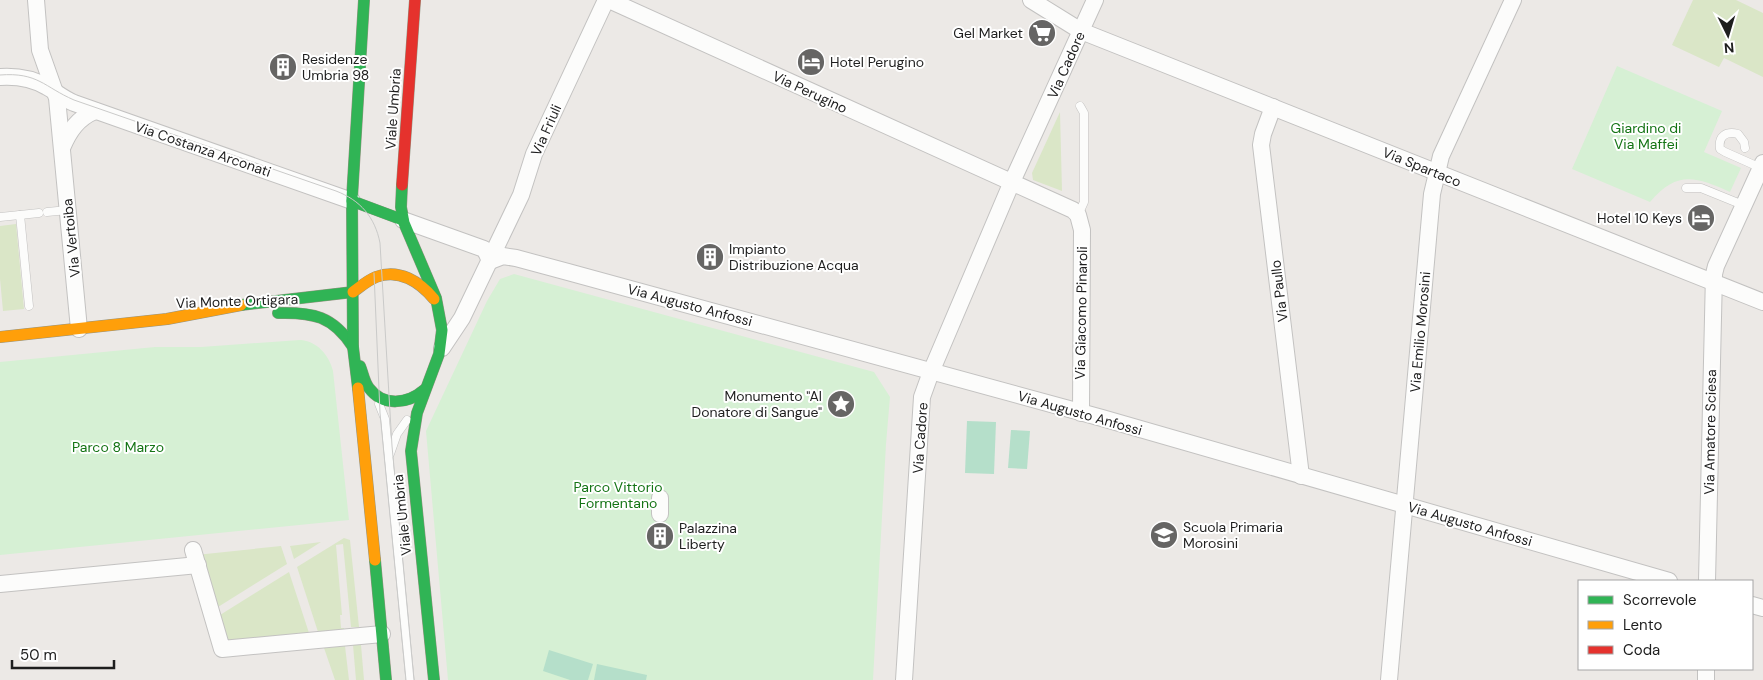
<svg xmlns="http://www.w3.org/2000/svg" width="1763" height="680" font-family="'DM Sans',sans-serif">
<rect width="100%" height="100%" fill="#ece9e6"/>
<g fill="#dae6c7">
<polygon points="1693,0 1736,0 1763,13 1763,77 1724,58 1719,67 1672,45"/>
<polygon points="1060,112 1062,191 1033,180 1032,173"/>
<polygon points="16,224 24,309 3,311 0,279 0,226"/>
<polygon points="344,538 350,540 359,627 351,627 343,544 336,545 342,615 340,615 341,628 344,628 344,632 319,635 297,567"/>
<polygon points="321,542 294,559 290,546"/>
<polygon points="281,546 287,564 210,612 196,555"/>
<polygon points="289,572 310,636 220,644 212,620"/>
<polygon points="353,645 361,645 364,680 356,680"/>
<polygon points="345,646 349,680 335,680 324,648"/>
</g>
<g fill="#d6f0d4">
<path d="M1617,66L1722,111L1704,152L1741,168L1730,192C1696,177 1677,170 1650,202L1572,169Z"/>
<polygon points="514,274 874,372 890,397 886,444 873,680 448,680 426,431 487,301 500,279"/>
<path d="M300,340C317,341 329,355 333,371L349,520L0,555V362L155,347H201Z"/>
</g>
<g fill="#b5dfca">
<polygon points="967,421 996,422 994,474 965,473"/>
<polygon points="1011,430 1030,431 1027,469 1008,468"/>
<polygon points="549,650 593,664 588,680 570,680 543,671"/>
<polygon points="597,664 647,675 646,680 594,680"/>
</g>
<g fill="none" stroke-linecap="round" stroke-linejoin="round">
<defs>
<g id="lane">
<path d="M1745,148L1744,142L1738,134C1726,131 1718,136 1720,149L1725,152L1761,168"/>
<polyline points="1686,188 1701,188 1743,205"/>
<polyline points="47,212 68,210"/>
<polyline points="20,215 29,306"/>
<polyline points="1078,215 1084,202 1084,113 1080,106"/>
<polyline points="0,217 39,213"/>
<polyline points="379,404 385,419 410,680"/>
<polyline points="390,454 397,434 407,420"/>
</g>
<g id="street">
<polyline points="36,0 40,50 57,98 79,329"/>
<polyline points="609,0 1073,210 1078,215 1082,230 1081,413"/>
<polyline points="1031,0 1081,31 1763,302"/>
<path d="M0,77C16,76 32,78 47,87C56,92 64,99 74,103L352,201"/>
<polyline points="1273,107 1263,134 1261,145 1301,476"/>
<path d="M62,148C69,131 78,118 95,111"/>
<polyline points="403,220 484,249 487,254 490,261"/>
<polyline points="490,261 503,256 516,258 568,272 1102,418 1669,581"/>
<polyline points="442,348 462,318 521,195 534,154 606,0"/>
<polyline points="660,498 660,514"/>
<polyline points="193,550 222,649 382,634"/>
<polyline points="1707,581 1714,274 1716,266 1763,163"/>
<polyline points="0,584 198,565"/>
<polyline points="1752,605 1763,608"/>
<polyline points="904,680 922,397 931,372 1011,184 1095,0"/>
<polyline points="1389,680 1432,194 1441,156 1513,0"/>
<polyline points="1706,680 1706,669"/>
</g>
<g id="fast">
<polyline points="402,185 401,207 404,223 436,298 442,330 439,354 417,413 411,451 434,680"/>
<polyline points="352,201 403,220"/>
<polyline points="241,305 353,292"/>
<path d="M278,313C313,312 333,316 353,347"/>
<path d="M360,366C363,373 364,382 369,388C383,407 408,404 424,390"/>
<polyline points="358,388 353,347 352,198 364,0"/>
<polyline points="375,560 386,680"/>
</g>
<g id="slow">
<path d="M353,292C360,287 368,280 376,277C399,268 420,282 434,299"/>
<polyline points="0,337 167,319 241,305"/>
<polyline points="358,388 375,560"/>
</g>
<polyline id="jam" points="402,185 415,0"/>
</defs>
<use href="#lane" stroke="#c3c2c1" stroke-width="9"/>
<use href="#street" stroke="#c3c2c1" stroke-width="18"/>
<use href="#fast" stroke="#949380" stroke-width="12"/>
<use href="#slow" stroke="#949380" stroke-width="12"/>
<use href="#jam" stroke="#949380" stroke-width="12"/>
<use href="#lane" stroke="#fcfcfb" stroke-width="8"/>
<use href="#street" stroke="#fcfcfb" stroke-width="16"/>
<use href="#fast" stroke="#30b455" stroke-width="11"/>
<use href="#slow" stroke="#ff9f0a" stroke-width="11"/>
<use href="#jam" stroke="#e5322d" stroke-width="11"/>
<g stroke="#cacac9" stroke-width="1">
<path d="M0,75C38,72 44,87 74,100L336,191C360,200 375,217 380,243L392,446L414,680"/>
<polyline points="374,273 380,413 406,680"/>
</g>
</g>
<defs>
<symbol id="supermarket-disc" viewBox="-11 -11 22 22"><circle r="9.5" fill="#666564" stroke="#fff"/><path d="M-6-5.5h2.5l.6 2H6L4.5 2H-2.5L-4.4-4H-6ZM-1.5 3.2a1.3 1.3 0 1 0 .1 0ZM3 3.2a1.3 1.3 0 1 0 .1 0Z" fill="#fff"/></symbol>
<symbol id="hotel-disc" viewBox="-11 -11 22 22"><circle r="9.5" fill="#666564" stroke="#fff"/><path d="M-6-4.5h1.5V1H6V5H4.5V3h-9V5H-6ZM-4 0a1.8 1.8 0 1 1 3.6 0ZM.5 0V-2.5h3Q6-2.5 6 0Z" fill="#fff"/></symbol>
<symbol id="building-disc" viewBox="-11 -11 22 22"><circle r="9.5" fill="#666564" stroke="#fff"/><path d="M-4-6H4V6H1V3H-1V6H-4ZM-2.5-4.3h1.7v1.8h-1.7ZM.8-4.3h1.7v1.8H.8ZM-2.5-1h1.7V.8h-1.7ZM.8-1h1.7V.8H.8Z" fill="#fff"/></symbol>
<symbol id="sight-disc" viewBox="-11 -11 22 22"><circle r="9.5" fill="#666564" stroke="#fff"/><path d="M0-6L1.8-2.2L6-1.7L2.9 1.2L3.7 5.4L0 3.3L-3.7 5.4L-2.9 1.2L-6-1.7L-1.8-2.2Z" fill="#fff"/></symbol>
<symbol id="school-disc" viewBox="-11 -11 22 22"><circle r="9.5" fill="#666564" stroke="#fff"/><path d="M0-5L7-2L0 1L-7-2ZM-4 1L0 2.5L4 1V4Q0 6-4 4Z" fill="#fff"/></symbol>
</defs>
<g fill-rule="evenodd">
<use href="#supermarket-disc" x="1026" y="17" width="32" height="32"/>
<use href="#hotel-disc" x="795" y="46" width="32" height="32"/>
<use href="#building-disc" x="267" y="51" width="32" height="32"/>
<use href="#hotel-disc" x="1685" y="202" width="32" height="32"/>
<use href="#building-disc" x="694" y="241" width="32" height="32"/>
<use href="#sight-disc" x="825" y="388" width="32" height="32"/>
<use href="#school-disc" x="1148" y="519" width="32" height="32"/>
<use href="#building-disc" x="644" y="520" width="32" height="32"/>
</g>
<g text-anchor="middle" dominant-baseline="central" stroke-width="4" stroke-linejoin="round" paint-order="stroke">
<g font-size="14" fill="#1e1e1e" stroke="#fff" text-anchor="start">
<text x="1023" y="33" text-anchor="end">Gel Market</text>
<text x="302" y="59">Residenze<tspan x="302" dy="16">Umbria 98</tspan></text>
<text x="830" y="62">Hotel Perugino</text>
<text x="1682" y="218" text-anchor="end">Hotel 10 Keys</text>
<text x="729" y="249">Impianto<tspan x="729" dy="16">Distribuzione Acqua</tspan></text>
<text x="822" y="396" text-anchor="end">Monumento "Al<tspan x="822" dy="16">Donatore di Sangue"</tspan></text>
<text x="1183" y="527">Scuola Primaria<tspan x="1183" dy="16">Morosini</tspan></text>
<text x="679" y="528">Palazzina<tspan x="679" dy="16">Liberty</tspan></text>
</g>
<g font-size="14" fill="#1e1e1e" stroke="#fff">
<text transform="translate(1066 65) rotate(-66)">Via Cadore</text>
<text transform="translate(810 92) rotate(25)">Via Perugino</text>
<text transform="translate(393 109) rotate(-86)">Viale Umbria</text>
<text transform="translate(546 130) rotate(-66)">Via Friuli</text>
<text transform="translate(203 149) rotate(19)">Via Costanza Arconati</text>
<text transform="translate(1422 167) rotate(22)">Via Spartaco</text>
<text transform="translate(71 238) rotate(-96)">Via Vertoiba</text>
<text transform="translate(1279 291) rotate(-97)">Via Paullo</text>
<text transform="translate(237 301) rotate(-2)">Via Monte Ortigara</text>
<text transform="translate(690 305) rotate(15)">Via Augusto Anfossi</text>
<text transform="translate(1081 313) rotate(-89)">Via Giacomo Pinaroli</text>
<text transform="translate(1420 332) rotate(-85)">Via Emilio Morosini</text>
<text transform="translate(1080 413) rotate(16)">Via Augusto Anfossi</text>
<text transform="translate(1710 432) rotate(-89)">Via Amatore Sciesa</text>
<text transform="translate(920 438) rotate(-86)">Via Cadore</text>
<text transform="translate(402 515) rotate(-96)">Viale Umbria</text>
<text transform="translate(1470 524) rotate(16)">Via Augusto Anfossi</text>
</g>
<g font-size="14" fill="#147415" stroke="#fff">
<text x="1646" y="128">Giardino di<tspan x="1646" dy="16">Via Maffei</tspan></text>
<text x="118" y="447">Parco 8 Marzo</text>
<text x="618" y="487">Parco Vittorio<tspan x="618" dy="16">Formentano</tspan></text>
</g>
</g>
<rect x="1578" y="580" width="175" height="90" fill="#ffffff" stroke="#a5a5a5"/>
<rect x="1588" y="596" width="25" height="8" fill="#30b455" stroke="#a5a5a5"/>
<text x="1623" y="605" font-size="15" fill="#1e1e1e">Scorrevole</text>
<rect x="1588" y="621" width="25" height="8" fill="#ff9f0a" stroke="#a5a5a5"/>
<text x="1623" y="630" font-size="15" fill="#1e1e1e">Lento</text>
<rect x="1588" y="646" width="25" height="8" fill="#e5322d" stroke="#a5a5a5"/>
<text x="1623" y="655" font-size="15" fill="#1e1e1e">Coda</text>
<g transform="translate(1728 35) rotate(175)" stroke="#ffffff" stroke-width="4" paint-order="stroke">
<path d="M0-4L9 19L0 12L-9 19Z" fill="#1e1e1e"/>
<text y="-8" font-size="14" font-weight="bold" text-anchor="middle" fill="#1e1e1e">N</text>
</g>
<path d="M12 660v8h102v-8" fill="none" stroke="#1e1e1e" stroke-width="2.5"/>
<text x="20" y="660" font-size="15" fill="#1e1e1e" stroke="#ffffff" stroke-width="4" paint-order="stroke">50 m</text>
</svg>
